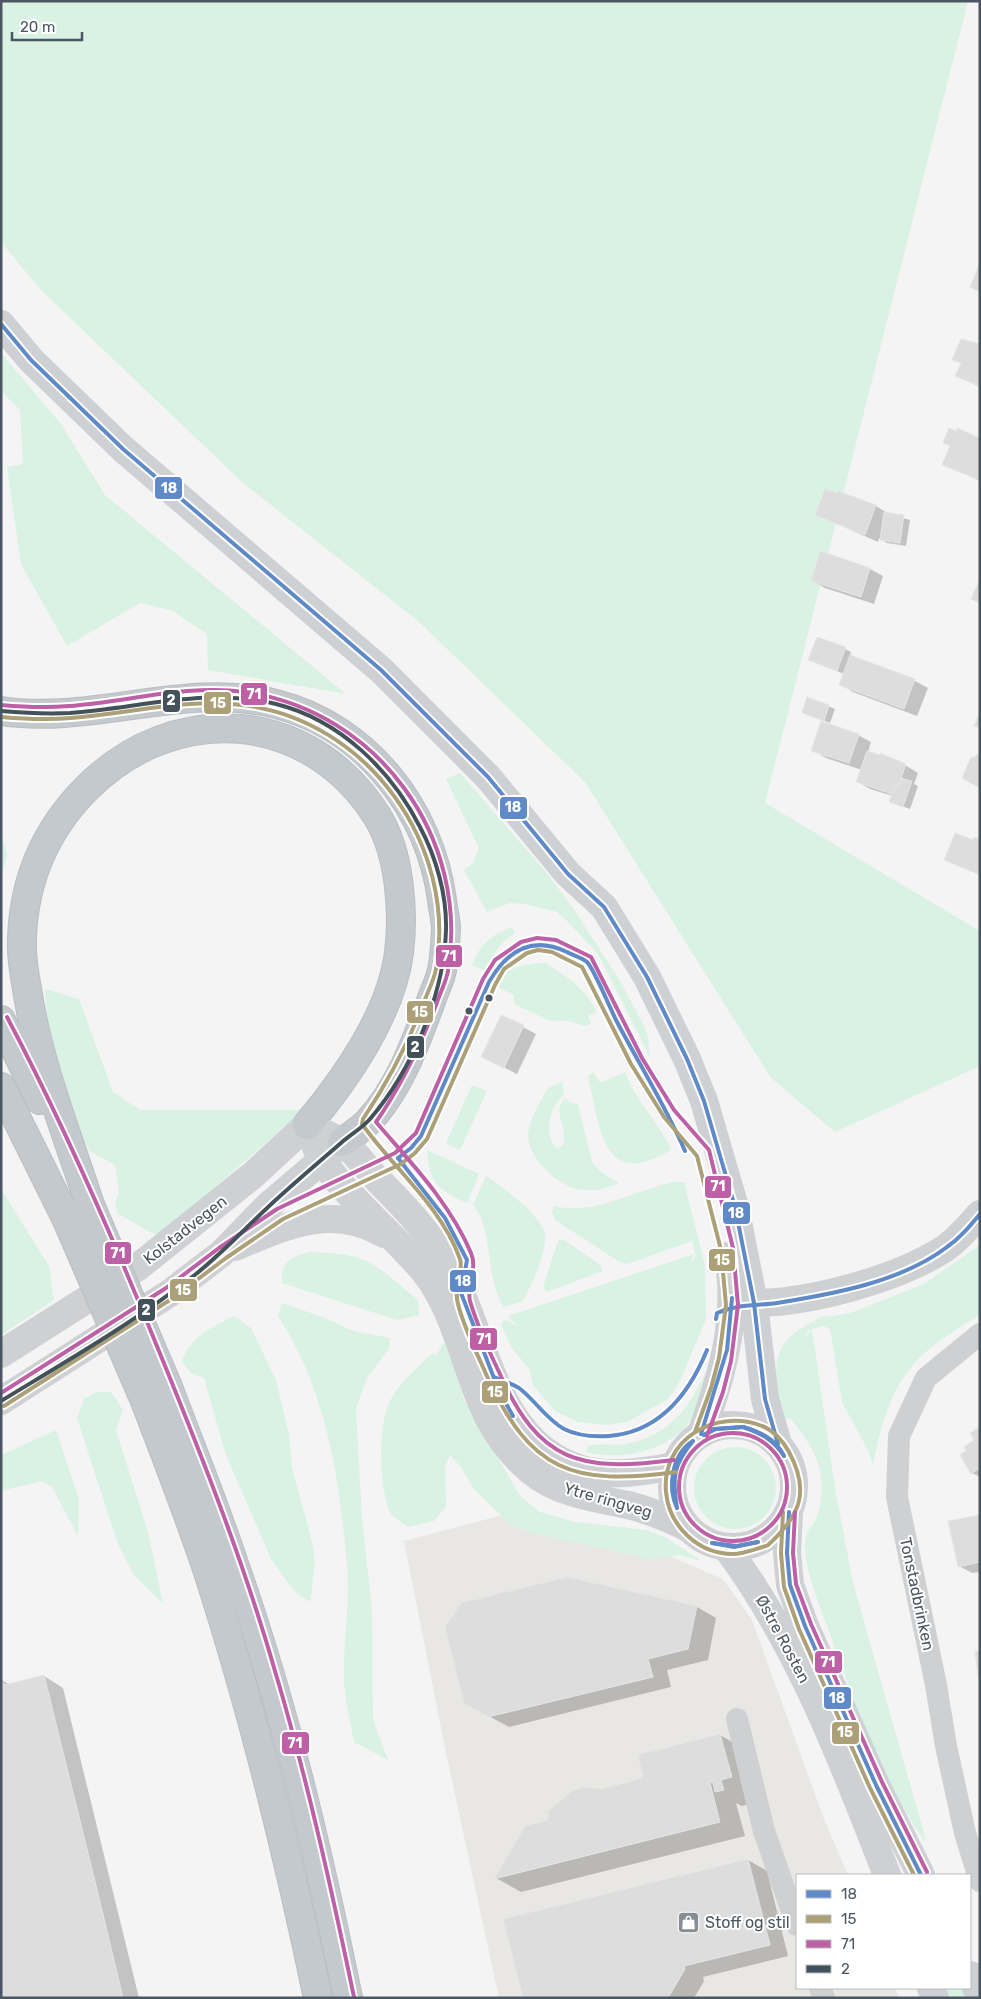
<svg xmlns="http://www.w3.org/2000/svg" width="981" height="1999" font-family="Rubik,sans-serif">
<rect width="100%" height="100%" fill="#f4f4f4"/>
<polygon fill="#e8e7e3" points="499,1516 667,1555 723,1579 752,1620 824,1819 848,1875 797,1875 797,1988 895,1988 899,1998 499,1998 446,1753 404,1541"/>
<g fill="#d9f2e3">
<polygon points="1,1 968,1 765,803 980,931 980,1066 835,1132 771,1078 585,782 418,621 243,483 42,291 1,242"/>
<polygon points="1,353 61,424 105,495 346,694 208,670 207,634 171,610 140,603 67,646 21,564 7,467 23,464 20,410 1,391"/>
<polygon points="460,773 546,872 573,908 620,981 644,1026 648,1037 650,1057 598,954 569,923 557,912 525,904 510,903 487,912 464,870 473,863 479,848 446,779"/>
<polygon points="1,833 7,854 1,877"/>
<path d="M512,927L515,933C499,943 493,955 485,971L472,965C480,944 491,935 512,927Z"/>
<path d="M546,963C566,976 587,990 597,1012L588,1016L591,1024L584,1026L569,1021L548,1020L514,1004V995L497,987C499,967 531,963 546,963Z"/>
<polygon points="45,989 79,999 113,1092 140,1110 304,1110 171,1225 156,1235 118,1214 115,1204 119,1192 115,1165 89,1151 80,1132 47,1030"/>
<path d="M594,1072L600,1083L625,1072C635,1100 659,1122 671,1150C603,1190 601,1131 589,1082L588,1076Z"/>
<path d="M562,1082L564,1095C550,1105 542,1137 558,1149L563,1145C569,1126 550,1111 566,1098L570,1103L578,1104L592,1162L602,1173L619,1183C606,1189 592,1192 577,1189C556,1184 527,1157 528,1134C529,1119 541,1101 548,1088Z"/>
<polygon points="472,1085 487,1091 460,1150 446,1143"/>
<path d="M427,1150L479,1174L467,1203C438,1191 429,1181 427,1150Z"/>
<path d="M486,1176C501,1185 543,1217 545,1235C547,1252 531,1286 523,1301L504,1307C485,1281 494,1228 473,1205Z"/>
<path d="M674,1182H684L705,1265L706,1319L680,1381L668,1399L627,1422L606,1425L578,1422L555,1411L533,1385L529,1369L512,1348L501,1325L505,1320L518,1326L508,1316L694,1254L690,1264L696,1256L692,1241L627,1264L618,1261L555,1220L552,1211L554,1206C595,1216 635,1190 674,1182Z"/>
<polygon points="1,1189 49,1266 54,1300 1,1335"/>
<polygon points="563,1239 600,1265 603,1271 547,1292 543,1287 558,1241"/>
<path d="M980,1245V1314C963,1326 944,1336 929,1349C892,1380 882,1421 873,1465L869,1452L842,1402L830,1329L823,1326L809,1330L803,1339L812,1330L836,1494L853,1583L926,1840L924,1841C884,1782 853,1702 830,1634C821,1609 810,1584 806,1558C805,1550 804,1538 808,1531C810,1527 814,1524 816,1519C831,1478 816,1449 790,1418L787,1420C780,1411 779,1399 777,1387C772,1344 790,1332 826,1315L827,1317L850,1313L924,1284Z"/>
<path d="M310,1252C328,1253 348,1253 364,1260C384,1269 401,1287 418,1300L419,1315L397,1320L282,1283C280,1262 292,1256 310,1252Z"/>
<path d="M282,1303L328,1319L353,1331L390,1338L389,1348L367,1378L356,1408L362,1520L372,1608L373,1720L388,1760L354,1742C350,1719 343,1694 344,1671C344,1636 350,1601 347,1565C339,1477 327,1391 278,1316Z"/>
<path d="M234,1316L251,1328L276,1380L289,1435L292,1468L312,1542L315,1562L310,1602L294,1591L271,1559L226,1455L204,1378L190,1372L182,1361C193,1334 210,1329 234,1316Z"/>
<path d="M445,1340L465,1402L521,1497L540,1512L575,1522L646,1530L665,1537L702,1561L679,1555L650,1559L528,1532L510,1524L473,1488L460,1466L450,1455L445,1467L446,1507L434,1521L408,1527C403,1523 393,1518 390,1512C379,1489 377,1421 391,1399C401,1381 418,1367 433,1353L436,1356Z"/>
<path d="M709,1365C705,1378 702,1403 696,1413C674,1450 625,1462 586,1452L588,1446C600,1443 614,1446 626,1444C671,1436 692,1404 709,1365Z"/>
<polygon points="97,1392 111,1392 123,1410 116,1430 148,1532 163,1604 134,1575 118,1544 77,1418 84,1399"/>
<polygon points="56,1430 79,1500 78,1536 52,1487 42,1481 1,1491 1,1455"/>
<circle cx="735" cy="1488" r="41"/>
<polygon points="944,1988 962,1988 967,1998 949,1998"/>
</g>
<g fill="#0003">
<polygon points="971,341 980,345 980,387 957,376 962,363 954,359"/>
<polygon points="980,439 980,481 944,464"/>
<polygon points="838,493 876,506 889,514 910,520 906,546 887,543 879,538 878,542 817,515"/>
<polygon points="821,553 870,569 883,576 874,604 825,588 812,580"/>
<polygon points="845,649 851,652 850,656 915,681 928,688 917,716 853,692 840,684 844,674 810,660"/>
<polygon points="828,706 835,709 830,723 804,713"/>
<polygon points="858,735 871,742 868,752 905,765 918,773 914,784 918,786 910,809 891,802 893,796 870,789 858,782 862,770 826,758 813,750"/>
<polygon points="980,840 980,875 946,859 974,842"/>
<polygon points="523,1027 536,1034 517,1074 483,1057"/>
<polygon points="980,1428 980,1477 972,1473"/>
<polygon points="980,1516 980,1572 972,1573 959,1566"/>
<polygon points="567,1579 697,1607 716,1618 708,1660 667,1670 671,1687 509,1727 485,1714"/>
<polygon points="44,1676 63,1688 139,1998 1,1998 2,1680 10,1685"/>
<polygon points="720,1735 746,1750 749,1804 742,1806 736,1803 745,1836 521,1892 496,1878 549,1821 645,1779"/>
<polygon points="748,1860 767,1871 788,1956 703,1977 704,1981 694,1998 524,1998"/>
</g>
<g fill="#ddddde" stroke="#e5e6e7">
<polygon points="980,263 980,292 970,287"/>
<polygon points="961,339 980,344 980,386 955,376 961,363 952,360"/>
<polygon points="949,428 956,431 957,428 980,438 980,480 942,465 950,446 943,443"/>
<polygon points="825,489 837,493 838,491 876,505 865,535 815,515"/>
<polygon points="884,512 904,515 900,543 880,540"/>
<polygon points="820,551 870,568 861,597 811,581"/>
<polygon points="980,579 980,603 971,599"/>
<polygon points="817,637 846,647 837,671 808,660"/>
<polygon points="850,655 915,679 904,709 839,685"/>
<polygon points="807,697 829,705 824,721 802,713"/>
<polygon points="980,712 980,728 974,726"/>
<polygon points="821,721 859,734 849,763 811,751"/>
<polygon points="867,751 880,755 880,753 906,764 898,787 895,786 892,794 856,782"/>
<polygon points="980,752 980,788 962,778 971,757 973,758"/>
<polygon points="901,778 912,781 903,807 889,802 895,786 898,787"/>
<polygon points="955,833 973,840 974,837 980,839 980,875 944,860"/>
<polygon points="501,1015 524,1025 504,1068 481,1057"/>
<polygon points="980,1427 980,1472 978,1469 971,1474 960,1455 966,1451 964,1447 974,1440 970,1433"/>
<polygon points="980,1515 980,1562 958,1567 948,1521"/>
<polygon points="567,1577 697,1606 688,1649 648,1659 653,1677 488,1717 464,1703 445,1627 461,1603"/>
<polygon points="980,1651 980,1681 979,1681 975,1652"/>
<polygon points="44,1675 101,1906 123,1998 1,1998 1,1678 4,1685"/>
<polygon points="720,1734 732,1777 721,1780 724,1790 715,1792 713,1782 710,1783 720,1822 494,1879 525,1826 548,1820 548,1811 572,1791 584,1787 601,1789 643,1778 638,1755"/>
<polygon points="748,1859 770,1945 684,1966 685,1969 668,1998 523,1998 503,1919"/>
</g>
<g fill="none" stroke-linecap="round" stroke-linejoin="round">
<defs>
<g id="trunk">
<path d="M1,711C93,725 185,681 276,704C367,727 430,810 442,900C443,910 446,920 446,929C445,942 445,957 442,970C440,981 434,991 431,1001C416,1042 399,1089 368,1122C361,1129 351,1136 342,1142"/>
<polyline points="1,1020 40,1100"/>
<polyline points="1,1087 67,1220"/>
<path d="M90,1205C67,1134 38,1063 27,989C24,973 21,955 22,938C24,879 45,830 87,788C175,700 309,709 377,816C400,853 404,911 399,953C391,1014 346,1079 307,1125"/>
<path d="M168,1387C190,1446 214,1504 234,1564C284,1705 318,1851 348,1998"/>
<path d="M145,1401C167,1458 189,1515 208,1572C253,1711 288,1854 318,1998"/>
</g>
</defs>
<use href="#trunk" stroke="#b9bec3" stroke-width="30"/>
<g stroke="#ced0d2" stroke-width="22">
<polyline points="980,1334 926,1378 899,1436 897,1497 936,1685 946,1746 965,1833 980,1881"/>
<polyline points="737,1719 764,1831 797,1925"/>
<polyline points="820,1988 824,1998"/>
</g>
<path stroke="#ced0d2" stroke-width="28" d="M754,1303C810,1303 897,1279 944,1249C958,1240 969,1226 980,1214"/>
<g stroke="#ced0d4" stroke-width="28">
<polyline points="1,324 31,360 123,449 381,670 488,777 568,874 604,907 647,977 687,1059 704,1101 735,1207 754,1303 765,1399 778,1444"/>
<path d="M307,1125C312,1136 316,1149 322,1160C337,1184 375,1220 396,1241C410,1256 425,1269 435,1287C474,1353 468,1418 532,1472C559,1494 596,1498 628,1505C649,1510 668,1518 688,1528"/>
<path d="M322,1132C328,1135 336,1138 342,1142C355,1151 365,1167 376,1178C405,1207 434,1237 453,1275C487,1343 497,1444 581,1469C611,1478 645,1471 675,1466"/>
<path d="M235,1247C285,1226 332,1203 384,1234"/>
<polyline points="1,1354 138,1267 253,1175 307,1125"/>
<polyline points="1,1401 170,1293 222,1253 268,1206 336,1148"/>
<circle cx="733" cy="1486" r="61"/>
<path d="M701,1434C722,1376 739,1318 728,1256"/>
<polyline points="789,1512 787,1553 790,1585 805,1626 876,1785 921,1875"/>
<path d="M726,1547C799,1645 843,1762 887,1875"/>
<polyline points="970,1975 980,1996"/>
<polyline points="931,1988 935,1998"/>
</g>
<use href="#trunk" stroke="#c4c9cd" stroke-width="28"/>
<defs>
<g id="trunk-bridge">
<polyline points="90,1205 168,1387"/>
<polyline points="67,1220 145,1401"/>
</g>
</defs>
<use href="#trunk-bridge" stroke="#b9bec3" stroke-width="30" stroke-linecap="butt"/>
<use href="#trunk-bridge" stroke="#c4c9cd" stroke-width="28"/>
<defs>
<g id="bus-1">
<polyline points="1,324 31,360 123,449 381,670 488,777 568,874 604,907 647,977 687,1059 704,1101 735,1207 754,1303 765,1399 778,1444"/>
<path d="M398,1158L411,1148L421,1136L489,982C507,951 532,935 567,952C572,955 583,958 587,962C594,969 610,1008 616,1020C639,1064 665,1105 685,1151"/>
<polyline points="398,1158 445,1218 467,1260 461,1293 499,1391 513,1416"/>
<path d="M716,1319L717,1313C737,1304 756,1306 777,1303C833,1294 901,1282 947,1247C960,1238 970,1226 980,1214"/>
<path d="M494,1377C502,1381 511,1383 519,1388C535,1400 546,1419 564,1429C578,1436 595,1437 609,1436C660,1432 689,1394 707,1350"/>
<path d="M743,1427C760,1432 776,1439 784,1456"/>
<path d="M743,1427C761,1433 774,1440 784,1456"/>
<polyline points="701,1434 727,1350 732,1298"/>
<polyline points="704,1435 714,1429 743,1427"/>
<polyline points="704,1435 716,1429 743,1427"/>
<path d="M677,1508C667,1487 672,1454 693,1441"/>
<path d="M677,1508C672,1478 673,1465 693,1441"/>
<polyline points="789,1512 787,1553 790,1585 805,1626 876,1785 921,1875"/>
<polyline points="712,1543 737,1546 758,1542"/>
<polyline points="712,1543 734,1547 758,1542"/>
</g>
<g id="bus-2">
<path d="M1,717C25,719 48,720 71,718C128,714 185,698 242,705C367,719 458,846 436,969C434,980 428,991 424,1002C408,1044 388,1082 363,1119L362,1124C394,1169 441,1206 460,1259C464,1270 453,1287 458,1304C464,1328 476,1351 486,1374C530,1472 573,1486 676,1472"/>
<polyline points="4,1406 173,1298 226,1258 283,1219 401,1164 415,1153 427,1139 495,985 504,969 527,953 538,950 552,952 582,967 631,1064 664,1117 697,1156 721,1250 726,1305 719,1358 711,1388 695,1432"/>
<polyline points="783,1512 781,1553 784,1587 799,1629 870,1788 914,1875"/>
<path d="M766,1546C755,1549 744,1554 733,1554C698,1554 669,1526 666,1492C661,1439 716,1408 762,1426C773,1430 784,1442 789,1452C810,1491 801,1515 768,1545"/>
</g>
<g id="bus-3">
<path d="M1,705C24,707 47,708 69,706C127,702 186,684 245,692C378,711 470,838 448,971C446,982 440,993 436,1005C420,1046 402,1085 376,1122C411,1163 450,1203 471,1253C478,1269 466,1285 470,1301C477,1325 488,1349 499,1372C539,1463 580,1472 674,1460"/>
<path d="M7,1017C65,1127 114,1240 161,1356C203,1459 244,1563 275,1671C307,1778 331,1887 354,1997"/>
<polyline points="1,1393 166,1288 219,1248 277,1209 395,1153 416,1133 483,979 495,960 521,942 537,938 556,940 591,957 642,1058 674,1110 709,1150 733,1248 738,1305 731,1361 723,1392 707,1436"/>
<circle cx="733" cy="1487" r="54"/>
<polyline points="795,1512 793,1553 796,1584 811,1624 882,1782 927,1872"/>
</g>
<path id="bus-4" d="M1,711C24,713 47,714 70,713C139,708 208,687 276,704C340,720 391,770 420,827C436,857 447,895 446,930C444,995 412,1070 370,1119C361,1129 350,1135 341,1143C320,1161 299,1179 279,1197C251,1222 226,1250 196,1274C135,1322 67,1361 1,1401"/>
</defs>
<use href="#bus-1" stroke="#fff" stroke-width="8"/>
<use href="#bus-2" stroke="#fff" stroke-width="8"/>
<use href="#bus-3" stroke="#fff" stroke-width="8"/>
<use href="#bus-4" stroke="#fff" stroke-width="8"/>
<use href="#bus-1" stroke="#5f8ac7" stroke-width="4"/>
<use href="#bus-2" stroke="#aba077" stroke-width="4"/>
<use href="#bus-3" stroke="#bd60a5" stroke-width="4"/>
<use href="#bus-4" stroke="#43525a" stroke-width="4"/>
</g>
<defs>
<symbol id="shop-square" viewBox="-11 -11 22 22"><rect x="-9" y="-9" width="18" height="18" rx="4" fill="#868d94" stroke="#fff"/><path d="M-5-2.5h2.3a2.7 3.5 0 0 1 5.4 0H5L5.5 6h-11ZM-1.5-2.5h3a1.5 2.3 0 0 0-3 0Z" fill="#fff"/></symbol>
</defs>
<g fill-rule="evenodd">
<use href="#shop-square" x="676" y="1910" width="25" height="25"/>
</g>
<g fill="#4a5661" stroke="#fff" stroke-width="2">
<circle cx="489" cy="998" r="4.5"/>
<circle cx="469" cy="1011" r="4.5"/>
</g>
<g text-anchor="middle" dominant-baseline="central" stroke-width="4" stroke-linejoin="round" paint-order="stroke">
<g font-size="16" fill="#4a5661" stroke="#fff">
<text transform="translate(185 1230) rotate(-38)">Kolstadvegen</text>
<text transform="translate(608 1500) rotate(16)">Ytre ringveg</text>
<text transform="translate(917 1594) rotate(78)">Tonstadbrinken</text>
<text transform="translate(783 1639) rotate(62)">Østre Rosten</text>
</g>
<g font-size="16" fill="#4a5661" stroke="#fff" text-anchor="start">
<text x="705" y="1922">Stoff og stil</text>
</g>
</g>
<g stroke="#fff" stroke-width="2">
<rect x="154" y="476" width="29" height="24" rx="5" fill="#5f8ac7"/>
<rect x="240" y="682" width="28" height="24" rx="5" fill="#bd60a5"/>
<rect x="162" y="689" width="19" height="24" rx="5" fill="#43525a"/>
<rect x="203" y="691" width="29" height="24" rx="5" fill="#aba077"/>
<rect x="499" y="796" width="29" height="24" rx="5" fill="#5f8ac7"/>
<rect x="435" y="944" width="28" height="24" rx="5" fill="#bd60a5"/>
<rect x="406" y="1000" width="28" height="24" rx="5" fill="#aba077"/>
<rect x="406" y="1035" width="19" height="24" rx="5" fill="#43525a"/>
<rect x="704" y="1175" width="28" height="24" rx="5" fill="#bd60a5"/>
<rect x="722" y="1201" width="29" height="24" rx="5" fill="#5f8ac7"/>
<rect x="104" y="1241" width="28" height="24" rx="5" fill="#bd60a5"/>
<rect x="708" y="1248" width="28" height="24" rx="5" fill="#aba077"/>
<rect x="449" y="1269" width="28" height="24" rx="5" fill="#5f8ac7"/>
<rect x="169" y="1278" width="29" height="24" rx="5" fill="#aba077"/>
<rect x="137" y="1298" width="19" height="24" rx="5" fill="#43525a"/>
<rect x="469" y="1327" width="29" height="24" rx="5" fill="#bd60a5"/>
<rect x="481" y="1380" width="28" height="24" rx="5" fill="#aba077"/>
<rect x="814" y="1650" width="29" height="24" rx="5" fill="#bd60a5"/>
<rect x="823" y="1686" width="29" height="24" rx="5" fill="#5f8ac7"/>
<rect x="831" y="1721" width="29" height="24" rx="5" fill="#aba077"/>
<rect x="281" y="1731" width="29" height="24" rx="5" fill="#bd60a5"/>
</g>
<g font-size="14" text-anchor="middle" font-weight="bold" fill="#fff">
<text x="169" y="493">18</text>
<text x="254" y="699">71</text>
<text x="171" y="705">2</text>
<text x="218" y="708">15</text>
<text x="513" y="812">18</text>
<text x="449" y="961">71</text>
<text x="420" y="1017">15</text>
<text x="415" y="1052">2</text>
<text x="718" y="1191">71</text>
<text x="736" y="1218">18</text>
<text x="118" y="1258">71</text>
<text x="722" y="1265">15</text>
<text x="463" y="1286">18</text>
<text x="183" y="1295">15</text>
<text x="146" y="1315">2</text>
<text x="484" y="1344">71</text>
<text x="495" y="1397">15</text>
<text x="828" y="1667">71</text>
<text x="837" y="1703">18</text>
<text x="845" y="1737">15</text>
<text x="295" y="1748">71</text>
</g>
<rect width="981" height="1999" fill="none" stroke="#4a5661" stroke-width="5"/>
<rect x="796" y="1874" width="175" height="115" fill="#ffffff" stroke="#b7bbc0"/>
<rect x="806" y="1890" width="25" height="8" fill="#5f8ac7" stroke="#b7bbc0"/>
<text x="841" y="1899" font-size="15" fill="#4a5661">18</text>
<rect x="806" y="1915" width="25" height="8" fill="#aba077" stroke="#b7bbc0"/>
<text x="841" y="1924" font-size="15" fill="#4a5661">15</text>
<rect x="806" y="1940" width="25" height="8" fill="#bd60a5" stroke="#b7bbc0"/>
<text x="841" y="1949" font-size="15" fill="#4a5661">71</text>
<rect x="806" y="1965" width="25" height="8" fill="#43525a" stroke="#b7bbc0"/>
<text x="841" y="1974" font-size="15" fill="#4a5661">2</text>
<path d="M12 32v8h70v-8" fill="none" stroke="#4a5661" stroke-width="2.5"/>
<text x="20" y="32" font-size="15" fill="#4a5661" stroke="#ffffff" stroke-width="4" paint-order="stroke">20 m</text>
</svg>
